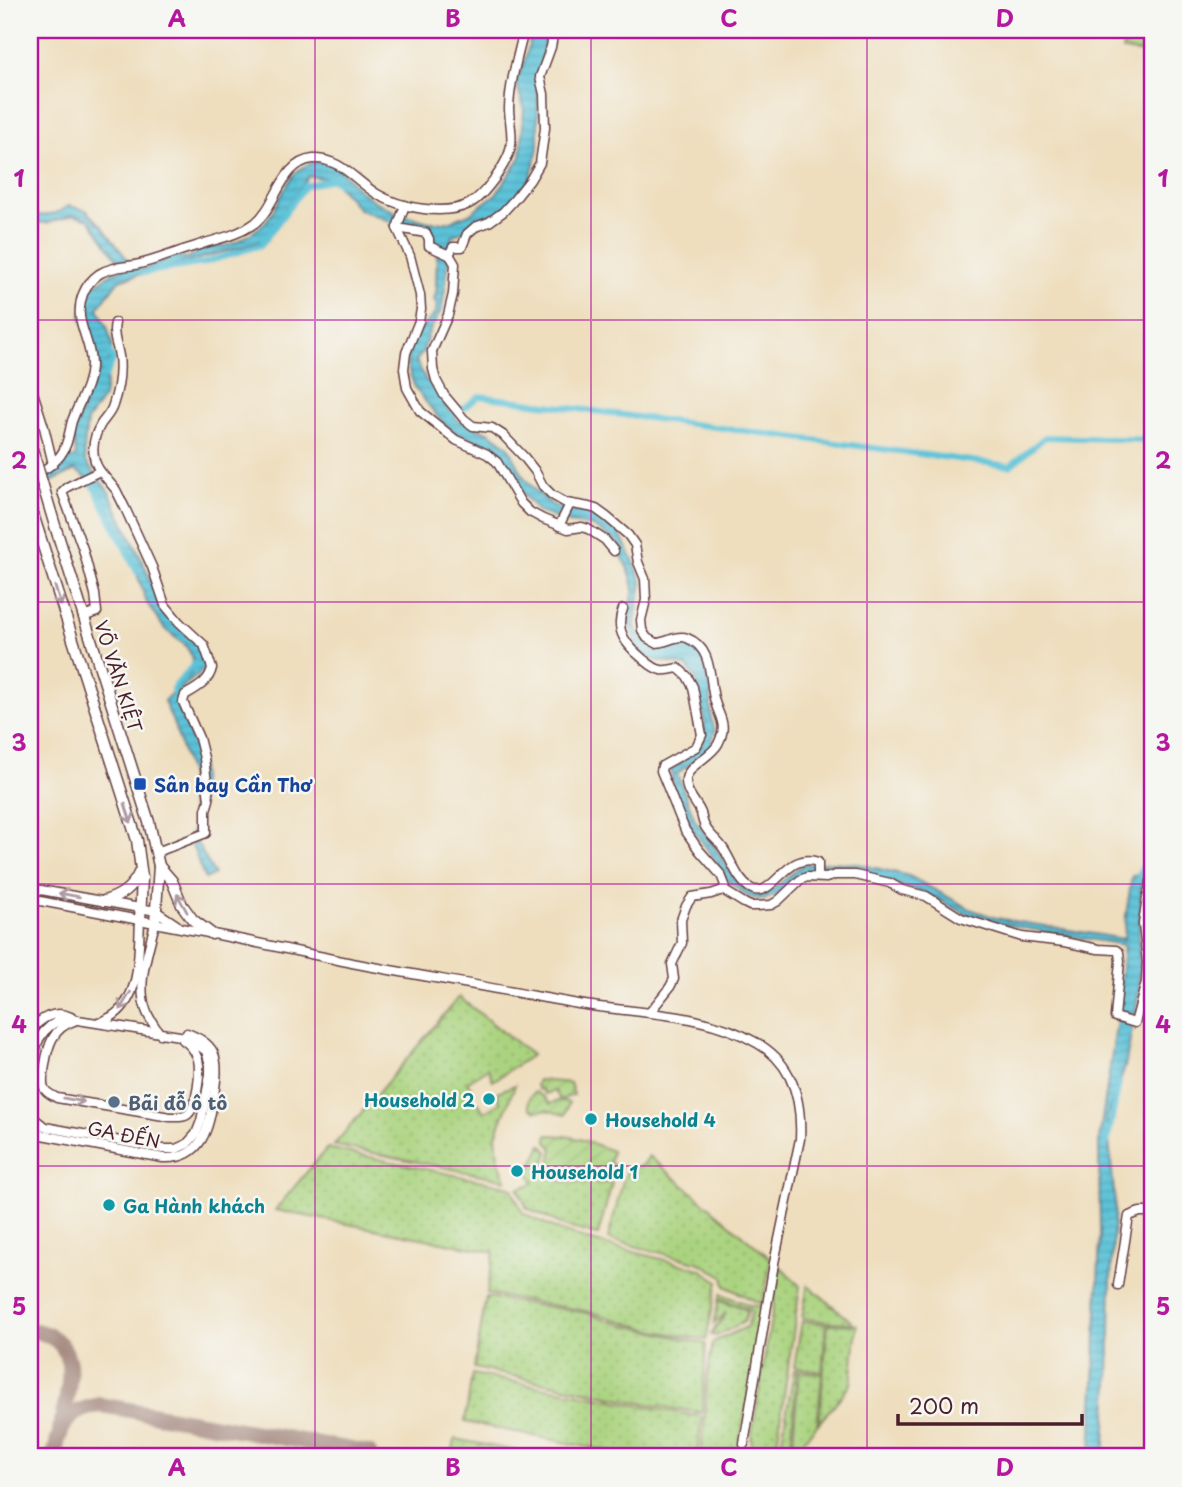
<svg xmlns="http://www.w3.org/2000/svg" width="1182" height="1487" font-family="'Playpen Sans',sans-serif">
<defs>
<pattern id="grass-dots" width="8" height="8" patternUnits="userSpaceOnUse" patternTransform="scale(1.75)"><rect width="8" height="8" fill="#aad37f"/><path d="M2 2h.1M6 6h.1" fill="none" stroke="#94b56e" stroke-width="1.8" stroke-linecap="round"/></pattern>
<pattern id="garden-furrows" width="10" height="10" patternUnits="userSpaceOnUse" patternTransform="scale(1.75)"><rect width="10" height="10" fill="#aad37f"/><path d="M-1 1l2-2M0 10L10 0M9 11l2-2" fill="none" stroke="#94b56e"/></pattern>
<pattern id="water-rules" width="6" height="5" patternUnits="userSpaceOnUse" patternTransform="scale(1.75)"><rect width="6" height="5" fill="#5bc2d8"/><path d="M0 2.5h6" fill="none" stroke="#51a6ba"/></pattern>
</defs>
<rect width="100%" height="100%" fill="#f6f6f2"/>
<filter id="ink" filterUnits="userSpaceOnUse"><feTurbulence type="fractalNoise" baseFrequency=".0143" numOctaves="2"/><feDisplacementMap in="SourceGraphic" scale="14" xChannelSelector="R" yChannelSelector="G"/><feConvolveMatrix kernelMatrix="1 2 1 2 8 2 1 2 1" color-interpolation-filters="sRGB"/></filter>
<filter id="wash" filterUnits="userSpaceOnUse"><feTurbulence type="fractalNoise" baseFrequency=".00686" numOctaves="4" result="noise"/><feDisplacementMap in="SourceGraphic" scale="28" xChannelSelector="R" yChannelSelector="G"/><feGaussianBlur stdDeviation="1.57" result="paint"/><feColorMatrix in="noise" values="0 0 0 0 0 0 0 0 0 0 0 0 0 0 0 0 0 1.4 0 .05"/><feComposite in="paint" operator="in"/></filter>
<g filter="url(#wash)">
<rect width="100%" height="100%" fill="#eedebe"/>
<g fill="url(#grass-dots)" stroke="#7a7955" stroke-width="2">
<polygon points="459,997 532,1055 493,1081 488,1068 467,1082 474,1092 465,1096 467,1101 478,1102 484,1112 500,1103 497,1092 515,1085 496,1135 498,1158 506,1180 334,1145"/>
<polygon points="542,1145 548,1152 543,1168 561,1182 612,1183 598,1235 567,1227 527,1208 518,1189 534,1183 529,1172"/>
<polygon points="327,1148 511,1187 523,1213 559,1230 591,1241 700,1269 718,1281 706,1340 656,1331 586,1311 487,1294 494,1252 275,1210"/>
<polygon points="649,1156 771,1259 765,1292 761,1304 725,1286 723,1276 700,1263 608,1239 623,1181 628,1170 643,1165"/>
<polygon points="780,1266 800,1286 775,1457 765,1457 765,1450 753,1451 751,1439"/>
<polygon points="808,1285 853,1323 828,1322 802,1318"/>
<path d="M721,1294L750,1305L764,1308L739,1446L742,1457H700L704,1428L707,1378L713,1342L747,1327L751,1315V1309L732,1303L748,1311L744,1322L716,1336L711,1335C715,1326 722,1322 726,1313L714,1324L719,1300L731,1305L732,1303L720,1299Z"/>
<polygon points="486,1297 587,1313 608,1321 706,1344 702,1413 647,1404 474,1368"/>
<polygon points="802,1321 826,1324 822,1372 794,1367"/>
<polygon points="828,1324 857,1325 851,1384 819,1423"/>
<polygon points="794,1370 797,1370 790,1457 779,1457"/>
<polygon points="799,1371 822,1374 817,1425 792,1454"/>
<polygon points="472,1374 702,1417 697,1457 637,1457 465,1422"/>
<polygon points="455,1439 547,1457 452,1457"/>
</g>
<g fill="url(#garden-furrows)" stroke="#7a7955" stroke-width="2">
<polygon points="1128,30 1152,30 1152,54 1122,50"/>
<path d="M538,1080L570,1083L574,1095L560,1100L569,1103L565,1115L546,1110L536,1111L530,1108C528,1101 528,1097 535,1092L544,1097L550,1104L560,1100L555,1091L545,1094L542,1089L539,1090L536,1085Z"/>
<path d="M547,1135C574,1135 587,1141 612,1151L610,1163L620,1168L615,1178C593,1176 569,1178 549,1168L553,1148L547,1142Z"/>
</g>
<path fill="url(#water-rules)" stroke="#527082" stroke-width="2" d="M533,30H546L538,86V148L530,180L503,211L474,226L454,235L452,237L442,309L428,334L423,352L416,361L426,380L441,393L447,408L457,420L490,433L508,446L525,479L536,491L552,505L569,511L595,512L616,527L633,560L642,583L636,612L635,626L639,634L648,642L656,646L666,647L686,642L699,649L711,687V718L715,730L711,747L677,774L695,820L712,843L736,881L745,889L764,892L773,889L802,865L832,862L859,864L909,876L970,909L996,918L1124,939L1126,915L1132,876L1142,875L1139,930V992L1125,1067L1107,1118L1115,1204L1111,1279L1109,1386L1104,1457H1091L1100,1235L1099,1140L1117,1020L1124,945L978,920L926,893L848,871H826L795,878L779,893L764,900L747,896L728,881L714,858L682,815L675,798L671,770L702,745L705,723L696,679L686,666L652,659L638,650L628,620L634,589L631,576L616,542L593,526L569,523L539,512L525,496L501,462L489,448L473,439L457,434L442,422L415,388L407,365L409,347L418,332L434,315L437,306L434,300L437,289L436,285L437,254L436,241L433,236L426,233L397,224L359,209L332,179L309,176L271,229L268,240L119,280L98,308L108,329L112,344L104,396L87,421L84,450L86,462L109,492L146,569L161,609L198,644L207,667L184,686L177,695L179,706L201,764V792L196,841L214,874L205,879L190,840L194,822L188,789L190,776L175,727L164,701L191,673L193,658L186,646L164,628L147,603L131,556L108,509L85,477L75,470L49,483L30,489V476L54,469L76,456L73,435L88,392L100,370L94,343L81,317L85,300L91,288L112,273L124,269L89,219L73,215L47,223L30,222V214C44,218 57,214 69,206L86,210L102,226L128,260L141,270L175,255L186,258C194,255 203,248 211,246C214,246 218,247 222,246C235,245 249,235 260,227C283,209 284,163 320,162C325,162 331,164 336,165L358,189L374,201L397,213L429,222H449L469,214L496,194L521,157L524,107L516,83L525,60Z"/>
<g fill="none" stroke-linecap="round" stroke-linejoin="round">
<g stroke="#5bc2d8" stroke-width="6">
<polyline points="142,273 204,263 261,245 305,186 332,179 338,183"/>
<polyline points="105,377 113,360 108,349"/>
<polyline points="448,418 472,402 479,396 1010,466 1045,437 1152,440"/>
<polyline points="93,485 137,572"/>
<polyline points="176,699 173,689 195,663"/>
<polyline points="1139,883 1140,872 1152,852"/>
<polyline points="1107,1143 1119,1082"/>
</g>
<g stroke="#9c7e74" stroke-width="16">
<path d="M30,1330C88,1339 67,1391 60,1430"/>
<path d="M54,1457C60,1426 66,1410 101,1405L369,1453"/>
</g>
</g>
</g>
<g filter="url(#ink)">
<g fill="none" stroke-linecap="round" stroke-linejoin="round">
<defs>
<g id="minor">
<polyline points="405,205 397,228 410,256 420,295 421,309 419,321 406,353 404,369 407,388 420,411 456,440 487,454 497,462 521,503 530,512 543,519 568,529 582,527 588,529 605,540 614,551"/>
<polyline points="397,228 426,233 429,239 429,246 449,255 453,247 462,247 467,234 475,227 489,222 503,212 514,200 530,180 540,163 545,128 544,94 540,77 551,47 554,30"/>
<path d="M449,254L455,264L453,294L448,315L432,351L433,369L436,380L444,395L464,419L473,426L492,428L503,435L524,457L535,471L543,486L552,495L566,503L589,507L596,509L607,517L628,535L635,545L638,562L645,579L646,600L641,620L642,630L647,638L656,643C666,643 678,634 687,638C713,648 709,678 714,698C718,717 729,723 718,744C711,757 688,765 686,779C685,793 696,801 701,813C702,818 703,824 706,828C710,835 718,841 723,848C732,861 737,880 750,888C773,902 785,850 818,862V877"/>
<polyline points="30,383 44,427 53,464"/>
<path d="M100,471L116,490L125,508L152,567L165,605L179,622L204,645L212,668C209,682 197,688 185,695L183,702L199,738L204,758L209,800L206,810V833L157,852"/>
<path d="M30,475C42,472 52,466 60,456C68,446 69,432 72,421C79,402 90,386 91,366C92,339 72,322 83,294C86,286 92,279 99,274C110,267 123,267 135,265C155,261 175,252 196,246C216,239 237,236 255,223C277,206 281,162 313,159C339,157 357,182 377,194C400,208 444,216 469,204C480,198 488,187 495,178C502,168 510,156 511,145C513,132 509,120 509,108C510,81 518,56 524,30"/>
<polyline points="559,526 570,504"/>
<path d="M623,609C614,630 626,645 642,658C648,663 654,669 661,670C667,671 673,669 678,668L687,676L693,687L702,735L696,747L662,766L661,771L685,830L699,850L721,875L725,885L723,890L711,894L692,897L686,906L681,920L682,943L672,964L674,979L670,987L650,1012"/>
<path d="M83,617L97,612L95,594L83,549L62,492L67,487L100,471C90,457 92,439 101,424C105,418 111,413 113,405C118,390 121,372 119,356C117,344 112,335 115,323"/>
<polyline points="30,888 156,911 177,925"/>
<polyline points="723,890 744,903 750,906 757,906 771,905 778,901 800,880 807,877 826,878 835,875 855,875 890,883 902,890 926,896 961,918 1009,933 1022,937 1064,942 1098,949 1116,950 1119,952 1120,961 1115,1017 1135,1023 1146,982 1147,962 1143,924 1147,898 1152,877"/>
<path d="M30,899C80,909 130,918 181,928C238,938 295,951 352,963C415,975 478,985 540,997C558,1000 575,1004 592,1006C647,1014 708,1014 757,1043C793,1063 802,1100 800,1139L774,1263L744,1444"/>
<path d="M155,923C149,950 136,983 146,1010C149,1019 155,1026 160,1034"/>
<path d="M74,1021C53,1028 48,1045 45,1065C44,1072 41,1081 44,1088C46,1093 52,1095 57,1098L170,1117C176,1117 182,1118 187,1115C197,1109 202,1067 197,1057C194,1049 189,1044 183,1040"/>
<path d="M100,1023C105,1020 110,1018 114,1015C142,995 138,951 140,921"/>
<path d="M30,1032C40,1018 55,1009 71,1017"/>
<path d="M30,1077C35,1049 35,1029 65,1018L186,1037L206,1051L210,1065V1075L201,1121L196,1134L187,1144L176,1149H163L45,1127L35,1119L30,1110"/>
<path d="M30,1125L42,1135L163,1158C204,1160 209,1126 214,1095C216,1082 219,1064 213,1052C208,1042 197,1037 187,1033"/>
<polyline points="1118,1285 1129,1216 1140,1212 1152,1212"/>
</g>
<g id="major">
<polyline points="30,505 137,840 142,877 140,921"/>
<polyline points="56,529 149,822 159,866 155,923"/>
<polyline points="159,866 172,881 182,905 193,920 212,934"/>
<path d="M104,901C121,896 133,888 140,871"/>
</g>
</defs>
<use href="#minor" stroke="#633c41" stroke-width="11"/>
<use href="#major" stroke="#633c41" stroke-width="13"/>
<use href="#minor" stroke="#fff" stroke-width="8"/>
<use href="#major" stroke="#fff" stroke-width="10"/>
<defs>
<polyline id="major-bridge" points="32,449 56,529"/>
</defs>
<use href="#major-bridge" stroke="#633c41" stroke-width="13" stroke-linecap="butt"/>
<use href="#major-bridge" stroke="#fff" stroke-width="10"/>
</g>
<defs><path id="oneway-shaft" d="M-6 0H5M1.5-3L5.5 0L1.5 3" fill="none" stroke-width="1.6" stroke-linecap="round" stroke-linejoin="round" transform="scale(1.75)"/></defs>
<g stroke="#ae9aa0">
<use href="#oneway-shaft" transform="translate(58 596) rotate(72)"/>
<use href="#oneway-shaft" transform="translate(128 813) rotate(72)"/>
<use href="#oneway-shaft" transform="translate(69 895) rotate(-170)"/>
<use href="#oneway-shaft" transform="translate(182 903) rotate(-119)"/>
<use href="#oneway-shaft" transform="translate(125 1001) rotate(122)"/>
<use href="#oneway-shaft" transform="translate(74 1100) rotate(10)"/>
</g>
</g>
<path fill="none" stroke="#b5179e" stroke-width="2" stroke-opacity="0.55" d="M315,30V1457M591,30V1457M867,30V1457M30,320H1152M30,602H1152M30,884H1152M30,1166H1152"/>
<rect fill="#1a4fb4" stroke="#f6f6f2" stroke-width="2.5" x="133" y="777" width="14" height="14" rx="3.5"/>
<g fill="#0f9aa8" stroke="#f6f6f2" stroke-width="2.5">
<circle cx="489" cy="1099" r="7"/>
<circle cx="591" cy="1119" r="7"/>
<circle cx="517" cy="1171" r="7"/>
<circle cx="109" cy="1205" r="7"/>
</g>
<circle fill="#5c6f8a" stroke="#f6f6f2" stroke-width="2.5" cx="114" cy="1102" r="7"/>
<g text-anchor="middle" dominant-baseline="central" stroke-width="5" stroke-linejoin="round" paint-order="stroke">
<g font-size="18" fill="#4a1f2b" stroke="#f6f6f2">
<text transform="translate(119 676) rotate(72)">VÕ VĂN KIỆT</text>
<text transform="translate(124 1134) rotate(11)">GA ĐẾN</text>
</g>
<g font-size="18" font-weight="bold" fill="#164399" stroke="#f6f6f2" text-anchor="start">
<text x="154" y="784">Sân bay Cần Thơ</text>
</g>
<g font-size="18" font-weight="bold" fill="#0d838f" stroke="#f6f6f2" text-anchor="start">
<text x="475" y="1099" text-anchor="end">Household 2</text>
<text x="605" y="1119">Household 4</text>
<text x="531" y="1171">Household 1</text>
<text x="123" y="1205">Ga Hành khách</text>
</g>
<g font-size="18" font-weight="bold" fill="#4e5e75" stroke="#f6f6f2" text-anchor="start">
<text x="128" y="1102">Bãi đỗ ô tô</text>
</g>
</g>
<rect width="1182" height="1487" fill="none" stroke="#f6f6f2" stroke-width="77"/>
<path d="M898 1414v10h184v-10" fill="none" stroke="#4a1f2b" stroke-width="3.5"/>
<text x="909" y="1414" font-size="21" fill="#4a1f2b" stroke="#f6f6f2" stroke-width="5" paint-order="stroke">200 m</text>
<rect x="38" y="38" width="1106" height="1410" fill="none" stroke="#b5179e" stroke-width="2.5"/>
<g font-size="23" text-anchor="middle" font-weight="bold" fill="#b5179e">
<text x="177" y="27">A</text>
<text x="453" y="27">B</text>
<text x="729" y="27">C</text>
<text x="1005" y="27">D</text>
<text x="19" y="187">1</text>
<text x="1163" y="187">1</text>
<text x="19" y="469">2</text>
<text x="1163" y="469">2</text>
<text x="19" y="751">3</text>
<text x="1163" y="751">3</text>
<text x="19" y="1033">4</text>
<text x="1163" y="1033">4</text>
<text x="19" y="1315">5</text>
<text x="1163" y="1315">5</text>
<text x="177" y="1476">A</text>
<text x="453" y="1476">B</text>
<text x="729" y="1476">C</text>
<text x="1005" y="1476">D</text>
</g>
</svg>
